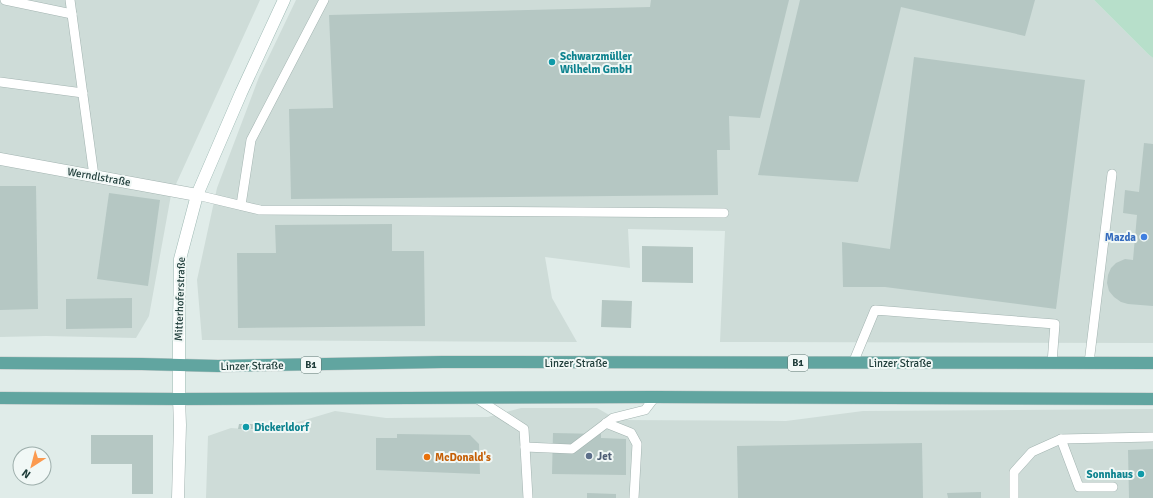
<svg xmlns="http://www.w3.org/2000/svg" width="1153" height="498" font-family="Signika,sans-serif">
<rect width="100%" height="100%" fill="#e0ece9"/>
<g fill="#cedcd8">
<polygon points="0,0 260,0 171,195 149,316 136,338 46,336 0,337"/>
<polygon points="296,0 1094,0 1148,54 1153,58 1153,343 720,342 725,231 628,229 630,268 545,257 552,298 577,342 202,340 197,280 217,188 259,77"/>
<polygon points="521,408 597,408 618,420 786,421 863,411 1153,409 1153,498 206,498 208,436 231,428 268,431 335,411 386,418 488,417"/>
</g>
<polygon fill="#b7dfca" points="1094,0 1153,0 1153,58 1148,54"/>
<g fill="#b5c7c3">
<polygon points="651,0 789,0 760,118 729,116 730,150 717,150 718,195 291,199 289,109 333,108 329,15 650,7"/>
<polygon points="800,0 1035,0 1025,36 901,7 858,182 758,175"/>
<polygon points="914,57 1085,80 1056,309 885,287 843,287 842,242 890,249"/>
<polygon points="1144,143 1153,144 1153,306 1128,304 1121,302 1114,297 1109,291 1107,283 1108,275 1111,268 1116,263 1125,259 1133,260 1137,215 1123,213 1125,190 1139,192"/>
<polygon points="0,186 36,186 38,309 0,310"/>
<polygon points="109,193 160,200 148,286 97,279"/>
<polygon points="392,224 392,251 424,251 425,326 238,328 237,253 276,253 275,225"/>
<polygon points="642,246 693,247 693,283 642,282"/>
<polygon points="132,298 132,328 66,329 66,299"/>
<polygon points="602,300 632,301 631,328 601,327"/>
<polygon points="239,424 254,424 254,429 238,429"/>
<polygon points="553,433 601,434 601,438 626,439 626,475 552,474"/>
<polygon points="397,434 470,435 479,444 480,474 376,470 376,438 397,438"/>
<polygon points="91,435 153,435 153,494 132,494 132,464 91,464"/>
<polygon points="922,443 923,498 738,498 737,446"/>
<polygon points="1153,449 1153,498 1129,498 1128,450"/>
<polygon points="981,492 981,498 948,498 947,493"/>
<polygon points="587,493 616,494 616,498 587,498"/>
</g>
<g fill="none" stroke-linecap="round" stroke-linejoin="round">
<defs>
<g id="service">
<polyline points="5,0 72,14"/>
<polyline points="70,0 94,176"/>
<polyline points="0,82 83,93"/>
<polyline points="197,195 260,210 724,213"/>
<polyline points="241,205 251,140 324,0"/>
<polyline points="853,363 875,310 1055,324 1052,363"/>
<polyline points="1089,363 1112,174"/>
<polyline points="476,398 524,429 528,498"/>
<polyline points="606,423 631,433 637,444 634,498"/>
<polyline points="1061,439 1079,487 1113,487"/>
<polyline points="525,447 572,449 613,418 645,410 655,397"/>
<polyline points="1014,498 1014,472 1032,452 1061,439 1153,437"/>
</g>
<polyline id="minor" points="0,159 197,195"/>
<polyline id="tertiary" points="178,498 180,425 179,399"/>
<polyline id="secondary" points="179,399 179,330 180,259 197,195 241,93 284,0"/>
<g id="primary">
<polyline points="0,363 142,364 218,366 442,362 1153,363"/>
<polyline points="0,398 179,399 655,397 1153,399"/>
</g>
</defs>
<use href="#service" stroke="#a3b4b1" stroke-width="10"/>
<use href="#minor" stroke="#a3b4b1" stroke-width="13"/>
<use href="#tertiary" stroke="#a3b4b1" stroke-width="13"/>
<use href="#secondary" stroke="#9eb9b4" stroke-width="13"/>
<use href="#primary" stroke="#c1c9c8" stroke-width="13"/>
<use href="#service" stroke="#fff" stroke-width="9"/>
<use href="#minor" stroke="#fff" stroke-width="12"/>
<use href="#tertiary" stroke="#fff" stroke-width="12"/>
<use href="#secondary" stroke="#fff" stroke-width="12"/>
<use href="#primary" stroke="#61a5a0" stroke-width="12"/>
</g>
<g fill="#0f9aa8" stroke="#f1f8f6" stroke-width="1.5">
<circle cx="552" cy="62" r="4"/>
<circle cx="246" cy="427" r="4"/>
<circle cx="1141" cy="474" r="4"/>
</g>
<circle fill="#3f7fe0" stroke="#f1f8f6" stroke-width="1.5" cx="1144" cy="237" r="4"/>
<circle fill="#5c6f8a" stroke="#f1f8f6" stroke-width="1.5" cx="589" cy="456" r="4"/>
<circle fill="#e8710a" stroke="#f1f8f6" stroke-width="1.5" cx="427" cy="457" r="4"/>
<g text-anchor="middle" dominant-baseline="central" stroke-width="4" stroke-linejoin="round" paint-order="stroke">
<g fill="#f1f8f6" stroke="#5f7673" stroke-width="1">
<rect x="788" y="355" width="20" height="16" rx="3"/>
<rect x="301" y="357" width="20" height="16" rx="3"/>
</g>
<g font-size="10" font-weight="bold" fill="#203e3b">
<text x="798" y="363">B1</text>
<text x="311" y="365">B1</text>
</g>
<g font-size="11" font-weight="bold" fill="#0d838f" stroke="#f1f8f6" text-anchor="start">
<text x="560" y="56">Schwarzmüller<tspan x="560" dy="13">Wilhelm GmbH</tspan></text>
<text x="254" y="427">Dickerldorf</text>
<text x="1133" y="474" text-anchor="end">Sonnhaus</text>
</g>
<g font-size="11" fill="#203e3b" stroke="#f1f8f6">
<text transform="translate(99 177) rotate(10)">Werndlstraße</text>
<text transform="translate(180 299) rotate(-88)">Mitterhoferstraße</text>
<text x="576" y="363">Linzer Straße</text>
<text x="900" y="363">Linzer Straße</text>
<text transform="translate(252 366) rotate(-1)">Linzer Straße</text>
</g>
<g font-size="11" font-weight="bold" fill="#366cbe" stroke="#f1f8f6" text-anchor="end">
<text x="1136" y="237">Mazda</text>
</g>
<g font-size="11" font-weight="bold" fill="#4e5e75" stroke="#f1f8f6" text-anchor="start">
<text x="597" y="456">Jet</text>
</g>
<g font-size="11" font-weight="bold" fill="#c56008" stroke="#f1f8f6" text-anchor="start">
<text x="435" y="457">McDonald's</text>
</g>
</g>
<g transform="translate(32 466) rotate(216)"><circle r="19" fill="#f1f8f6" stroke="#9daeab"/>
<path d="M0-3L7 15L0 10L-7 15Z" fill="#fb9a4f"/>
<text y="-6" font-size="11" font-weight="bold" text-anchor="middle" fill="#203e3b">N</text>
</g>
</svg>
